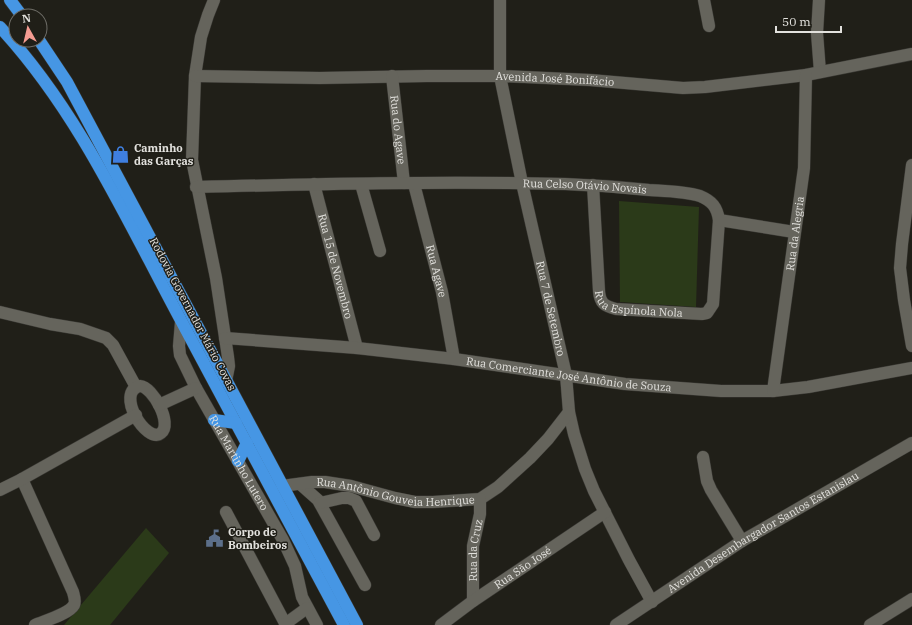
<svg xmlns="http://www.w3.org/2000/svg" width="912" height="625" font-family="'IBM Plex Serif',serif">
<rect width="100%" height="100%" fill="#201f18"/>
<g fill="#2b3a19">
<polygon points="619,201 699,207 696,307 620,302"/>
<polygon points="146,528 169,553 110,625 64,625"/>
</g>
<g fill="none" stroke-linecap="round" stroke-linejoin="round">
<defs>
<g id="minor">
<polyline points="214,0 208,15 201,37 195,76 192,160 216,278 228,357 229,366 226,381"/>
<path id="s1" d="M500,0V76L522,183L566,375L569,412L574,434L585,469L594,491L629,560L652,602"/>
<polyline points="704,0 709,26"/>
<polyline points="819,0 817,33 820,72"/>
<path id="s2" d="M195,76L320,78L427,76H500L590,80L683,88L705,87L806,75L912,54"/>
<path id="s3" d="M392,76L404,183"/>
<polyline points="912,165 902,244 900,268 904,300 912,346"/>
<path id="s4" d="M314,184L357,348"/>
<polyline points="361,184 380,251"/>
<path id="s5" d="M414,184L442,292L454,359"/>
<path id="s6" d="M593,185L599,291C600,303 604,306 616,309L702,314L707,313L713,304L719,220"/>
<path id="s7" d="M196,187C319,184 442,181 565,184C593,185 621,187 649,190C666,191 684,191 700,196C712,201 717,207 719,220L794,232"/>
<polyline points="0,312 50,324 80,329 106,338 113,345 136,387"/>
<path id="s8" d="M181,322L179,346L180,355L196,388L283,540L295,566L302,597L317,625"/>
<path id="s9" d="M225,338L357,348L454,359L625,384L721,391H773L808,387L912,368"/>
<path d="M140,386C153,387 173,424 161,433C147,445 114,392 140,386Z"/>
<path id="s10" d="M773,391L804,168L806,75"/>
<polyline points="159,405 196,388"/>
<polyline points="703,457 707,481 711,490 742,541"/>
<path d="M22,479L73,592C74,596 76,601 74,605C69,614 44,621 35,625"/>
<polyline points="300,484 318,500 365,585"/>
<path id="s11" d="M282,486L312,482H325L351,486L395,498L415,502H433L480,499L498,487L530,458L548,439L569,412"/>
<polyline points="0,490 22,479 136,415"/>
<polyline points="320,503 342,498 349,498 356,501 374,535"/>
<polyline points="226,512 286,625"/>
<path id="s12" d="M473,601V546L480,514V499"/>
<polyline points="285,624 307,608"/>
<path id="s13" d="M441,625L473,601L605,512"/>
<path id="s14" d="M616,625L742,541L912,443"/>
<polyline points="870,625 912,599"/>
</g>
<g id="highway">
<polyline points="10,0 22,16"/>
<path d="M0,27C77,110 124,214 177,313C232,417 289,521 344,625"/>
<polyline points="39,40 67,82 357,625"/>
<polyline points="214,420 236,423"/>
<polyline points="238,461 247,443"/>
</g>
</defs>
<use href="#minor" stroke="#3a3934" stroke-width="13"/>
<use href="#highway" stroke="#3a3934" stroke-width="13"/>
<use href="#minor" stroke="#65645c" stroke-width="12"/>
<use href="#highway" stroke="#4696e4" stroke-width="12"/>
</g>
<defs>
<symbol id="shop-bare" viewBox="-9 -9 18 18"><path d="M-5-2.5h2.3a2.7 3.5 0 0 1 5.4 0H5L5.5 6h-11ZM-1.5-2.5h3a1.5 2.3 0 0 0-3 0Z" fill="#3f7fe0" stroke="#201f18" stroke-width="2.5" paint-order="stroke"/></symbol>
<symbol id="civic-bare" viewBox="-9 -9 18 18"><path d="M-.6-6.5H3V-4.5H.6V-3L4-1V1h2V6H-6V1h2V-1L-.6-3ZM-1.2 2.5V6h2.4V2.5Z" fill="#5c6f8a" stroke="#201f18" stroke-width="2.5" paint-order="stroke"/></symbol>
</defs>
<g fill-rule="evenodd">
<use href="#shop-bare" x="108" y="142" width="25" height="25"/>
<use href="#civic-bare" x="202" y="526" width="25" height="25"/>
</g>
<g text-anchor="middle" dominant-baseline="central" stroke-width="3" stroke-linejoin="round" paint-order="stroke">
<g font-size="11" fill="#e2e1dd" stroke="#201f18">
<text stroke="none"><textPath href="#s2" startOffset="360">Avenida José Bonifácio</textPath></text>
<text stroke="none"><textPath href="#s3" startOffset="54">Rua do Agave</textPath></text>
<text stroke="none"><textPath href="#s7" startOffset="389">Rua Celso Otávio Novais</textPath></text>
<text stroke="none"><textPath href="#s10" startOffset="159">Rua da Alegria</textPath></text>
<text stroke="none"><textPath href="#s4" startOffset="85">Rua 15 de Novembro</textPath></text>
<text stroke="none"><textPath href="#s5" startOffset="90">Rua Agave</textPath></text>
<text stroke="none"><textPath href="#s6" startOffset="153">Rua Espínola Nola</textPath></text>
<text stroke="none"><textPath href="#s1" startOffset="314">Rua 7 de Setembro</textPath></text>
<text transform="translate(193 314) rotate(62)">Rodovia Governador Mário Covas</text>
<text stroke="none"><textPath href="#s9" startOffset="346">Rua Comerciante José Antônio de Souza</textPath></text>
<text stroke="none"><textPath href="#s8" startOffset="156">Rua Martinho Lutero</textPath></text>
<text stroke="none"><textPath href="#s11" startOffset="115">Rua Antônio Gouveia Henrique</textPath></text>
<text stroke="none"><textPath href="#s14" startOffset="174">Avenida Desembargador Santos Estanislau</textPath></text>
<text stroke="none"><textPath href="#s12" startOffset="51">Rua da Cruz</textPath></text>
<text stroke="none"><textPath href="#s13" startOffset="100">Rua São José</textPath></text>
</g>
<g font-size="11" font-weight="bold" fill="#e2e1dd" stroke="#201f18" text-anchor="start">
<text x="134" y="148">Caminho<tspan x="134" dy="13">das Garças</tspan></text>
<text x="228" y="532">Corpo de<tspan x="228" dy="13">Bombeiros</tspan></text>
</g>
</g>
<g transform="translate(28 28) rotate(352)"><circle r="19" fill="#201f18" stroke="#6e6d67"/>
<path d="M0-3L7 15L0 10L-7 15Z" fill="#f59c92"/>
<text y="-6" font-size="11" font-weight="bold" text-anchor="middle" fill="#e2e1dd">N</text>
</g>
<path d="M776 26v6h65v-6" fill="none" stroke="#e2e1dd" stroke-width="2"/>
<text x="782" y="26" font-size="12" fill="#e2e1dd" stroke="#201f18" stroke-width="3" paint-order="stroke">50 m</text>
</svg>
